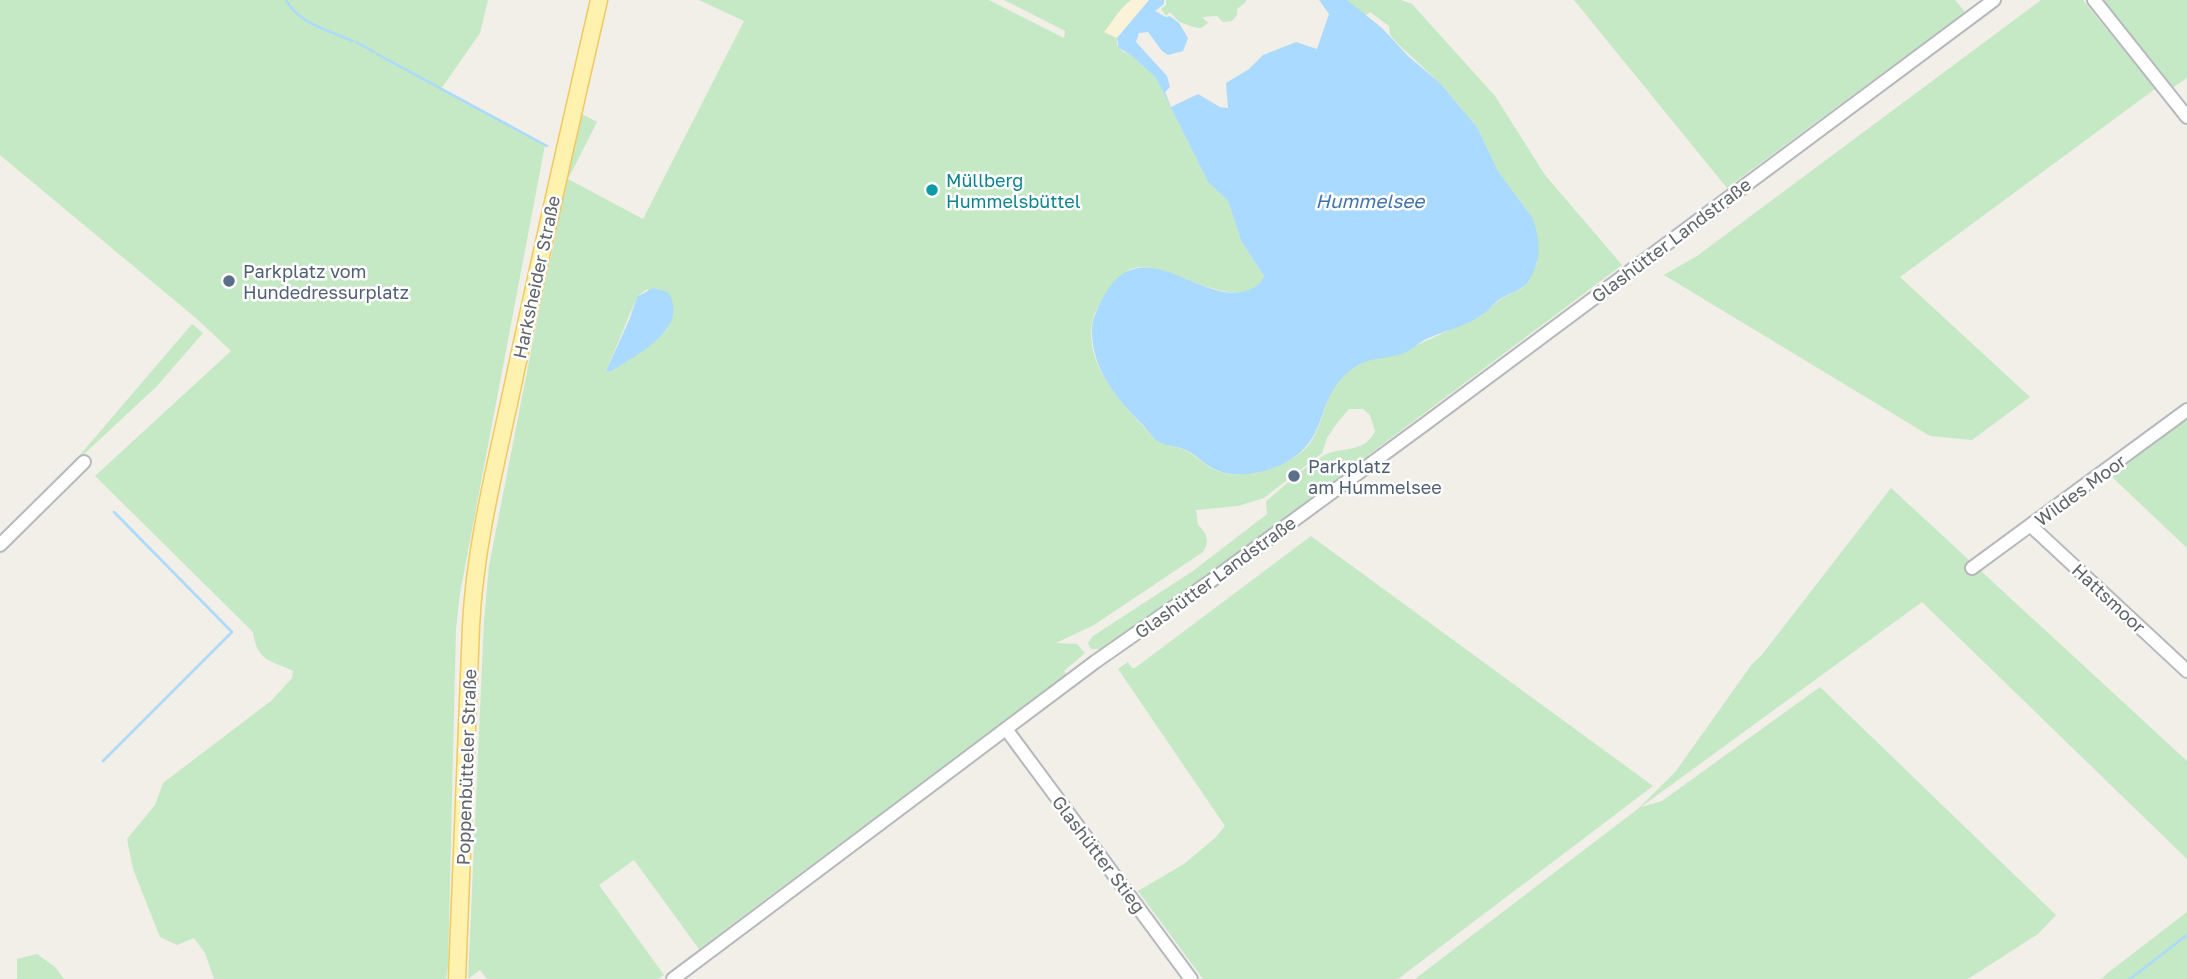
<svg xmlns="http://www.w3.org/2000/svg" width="2187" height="979" font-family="'Golos Text',sans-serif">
<rect width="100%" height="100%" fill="#f1efe8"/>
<g fill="#c5e8c5" fill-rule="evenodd">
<path d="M0,0H488L480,33L441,89L545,145L460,593L456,629L448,966L446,979H214L205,953L194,938L177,945L160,937L133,869L127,839L155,805L163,783L272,700L292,678L293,671C269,660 257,661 253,632L95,476L231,351L197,319L0,155Z"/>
<path d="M699,0H989L1064,38L1065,31L1004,0H1131C1117,12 1115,18 1105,32L1117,38V44L1122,51L1131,55L1156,78L1208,182L1228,201L1241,241L1264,276C1242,325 1157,249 1127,271C1122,275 1117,283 1113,288C1105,297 1096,306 1093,319C1083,360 1116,398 1142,425C1147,429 1151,437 1157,440C1165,446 1177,446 1187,451C1196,456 1203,464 1213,469C1241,483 1291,468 1310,443C1320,429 1325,406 1332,389L1336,382L1346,373L1369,359L1398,354L1482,315L1502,298L1523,288L1537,264L1532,217L1498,171L1477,127L1440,83L1398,44L1390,35L1389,26L1370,12L1365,16L1347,0H1401L1412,4L1495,96L1545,175L1622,265L1216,569L1101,649H1091L1088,643L1093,636L1193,571L1267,514L1266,501C1284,487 1303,467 1323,456C1340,446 1365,454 1375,431L1370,415L1363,409H1349L1337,423L1327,438L1322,453L1264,498L1238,506L1196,510L1198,525C1207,533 1210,541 1203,552L1094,625L1056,643L1077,644L1085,653L1064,671L1066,674L699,949L634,860L599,885L664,975L658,979H487L480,970L468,979L484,621L489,566L542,295L554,244L565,179L580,113L597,122L568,179L643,219L744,21ZM647,289L668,328C654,346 629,359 610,372L606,371L637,297Z"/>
<path d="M1166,0H1246V2L1237,9V15L1232,21L1223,22L1217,16L1202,17L1208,23L1201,28C1192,28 1187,24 1179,22L1170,12L1166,16L1161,9L1166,5Z"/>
<polygon points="1574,0 1955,0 1965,12 1727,188"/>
<polygon points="2041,0 2083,0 2155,89 1900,277 2030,397 1972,440 1930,436 1664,275 1697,256"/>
<polygon points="2104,0 2187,0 2187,78 2172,88"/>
<polygon points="192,324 203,333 157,386 68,469"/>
<polygon points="2187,419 2187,548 2110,475"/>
<polygon points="1891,488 2187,761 2187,859 1922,602 1641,807 1662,801 1820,687 2056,915 2038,934 1968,979 1415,979 1639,808 1676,771 1752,664 1761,656"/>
<polygon points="1311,536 1653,786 1398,979 1203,979 1138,891 1184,864 1215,838 1225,826 1118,669 1128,662 1132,668 1135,668"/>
<polygon points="2187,912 2187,979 2101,979 2109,972"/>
<polygon points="37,954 55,967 64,979 17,979 17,959"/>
</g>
<path fill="#fbf3d9" d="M1131,0H1149L1117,38L1104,32C1115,19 1117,12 1131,0Z"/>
<g fill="#aadaff">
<path d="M1149,0H1164V4L1155,11L1166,17L1170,16L1179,23L1188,38L1183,51L1168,55L1162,51L1148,32L1139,33L1136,42L1167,76L1170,87L1165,92L1171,107L1198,94L1220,107L1228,108L1226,83L1249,69L1263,55L1296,42L1317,49L1329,14L1319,0H1347L1382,28L1408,56L1440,83L1477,127L1498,171L1532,217C1541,240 1542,262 1527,283C1521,291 1509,293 1500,299C1493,304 1488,312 1480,316C1464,327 1444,331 1426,339C1418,343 1412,350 1404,353C1385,360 1371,356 1354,368C1315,394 1331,432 1293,458C1273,472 1236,481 1212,468C1203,463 1196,455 1186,450C1177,446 1164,446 1156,440C1151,436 1147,429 1142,424C1117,400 1093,370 1092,334C1091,319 1098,307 1105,294C1143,228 1203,308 1249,290C1256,287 1261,283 1264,276L1241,241L1228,201L1208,182L1156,78L1131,55L1119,48L1117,38Z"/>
<path d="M653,288L668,292C691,329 636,355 610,372L606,371L630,318L637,297Z"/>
</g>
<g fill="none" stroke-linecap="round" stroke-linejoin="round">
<g stroke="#aadaff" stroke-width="2.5">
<path d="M286,0C299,24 329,30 352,41"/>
<polyline points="356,42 374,52"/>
<polyline points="377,54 547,146"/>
<polyline points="103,761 232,632 114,512"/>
<polyline points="2130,979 2187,935"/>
</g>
<defs>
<g id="minor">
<polyline points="2094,0 2187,117"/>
<polyline points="2031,526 2187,671"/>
<polyline points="0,545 84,462"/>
<polyline points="1972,568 2187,410"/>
<polyline points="1006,729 1191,979"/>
<polyline points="673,979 1095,662 1211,581 1425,424 1994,0"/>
</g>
<path id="major" d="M457,979L471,626C475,543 497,461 514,380C541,253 570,126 599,0"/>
</defs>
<use href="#minor" stroke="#b5b8bc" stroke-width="16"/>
<use href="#major" stroke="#f2c960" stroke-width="19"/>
<use href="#minor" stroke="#fff" stroke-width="12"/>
<use href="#major" stroke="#fff2af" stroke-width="16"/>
</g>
<circle fill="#0f9aa8" stroke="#fff" stroke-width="2.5" cx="932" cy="190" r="7"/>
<g fill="#5c6f8a" stroke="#fff" stroke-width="2.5">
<circle cx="229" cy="281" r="7"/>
<circle cx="1294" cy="476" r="7"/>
</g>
<g text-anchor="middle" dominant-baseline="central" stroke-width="5" stroke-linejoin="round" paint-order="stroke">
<g font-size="18" fill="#0d838f" stroke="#fff" text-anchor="start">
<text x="946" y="180">Müllberg<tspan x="946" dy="21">Hummelsbüttel</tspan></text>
</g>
<g font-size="18" fill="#5f6368" stroke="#fff">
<text transform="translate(1671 240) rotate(-37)">Glashütter Landstraße</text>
<text transform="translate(536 277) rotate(-78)">Harksheider Straße</text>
<text transform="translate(2080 490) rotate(-36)">Wildes Moor</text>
<text transform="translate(1215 577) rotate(-36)">Glashütter Landstraße</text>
<text transform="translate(2109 598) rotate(43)">Hattsmoor</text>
<text transform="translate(466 767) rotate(-88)">Poppenbütteler Straße</text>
<text transform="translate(1099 854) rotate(53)">Glashütter Stieg</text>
</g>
<g font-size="18" fill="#4e5e75" stroke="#fff" text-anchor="start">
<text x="243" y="271">Parkplatz vom<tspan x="243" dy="21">Hundedressurplatz</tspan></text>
<text x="1308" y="466">Parkplatz<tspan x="1308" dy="21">am Hummelsee</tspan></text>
</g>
<g font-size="19" font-style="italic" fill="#4174aa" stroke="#fff">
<text x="1370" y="200">Hummelsee</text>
</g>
</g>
</svg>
